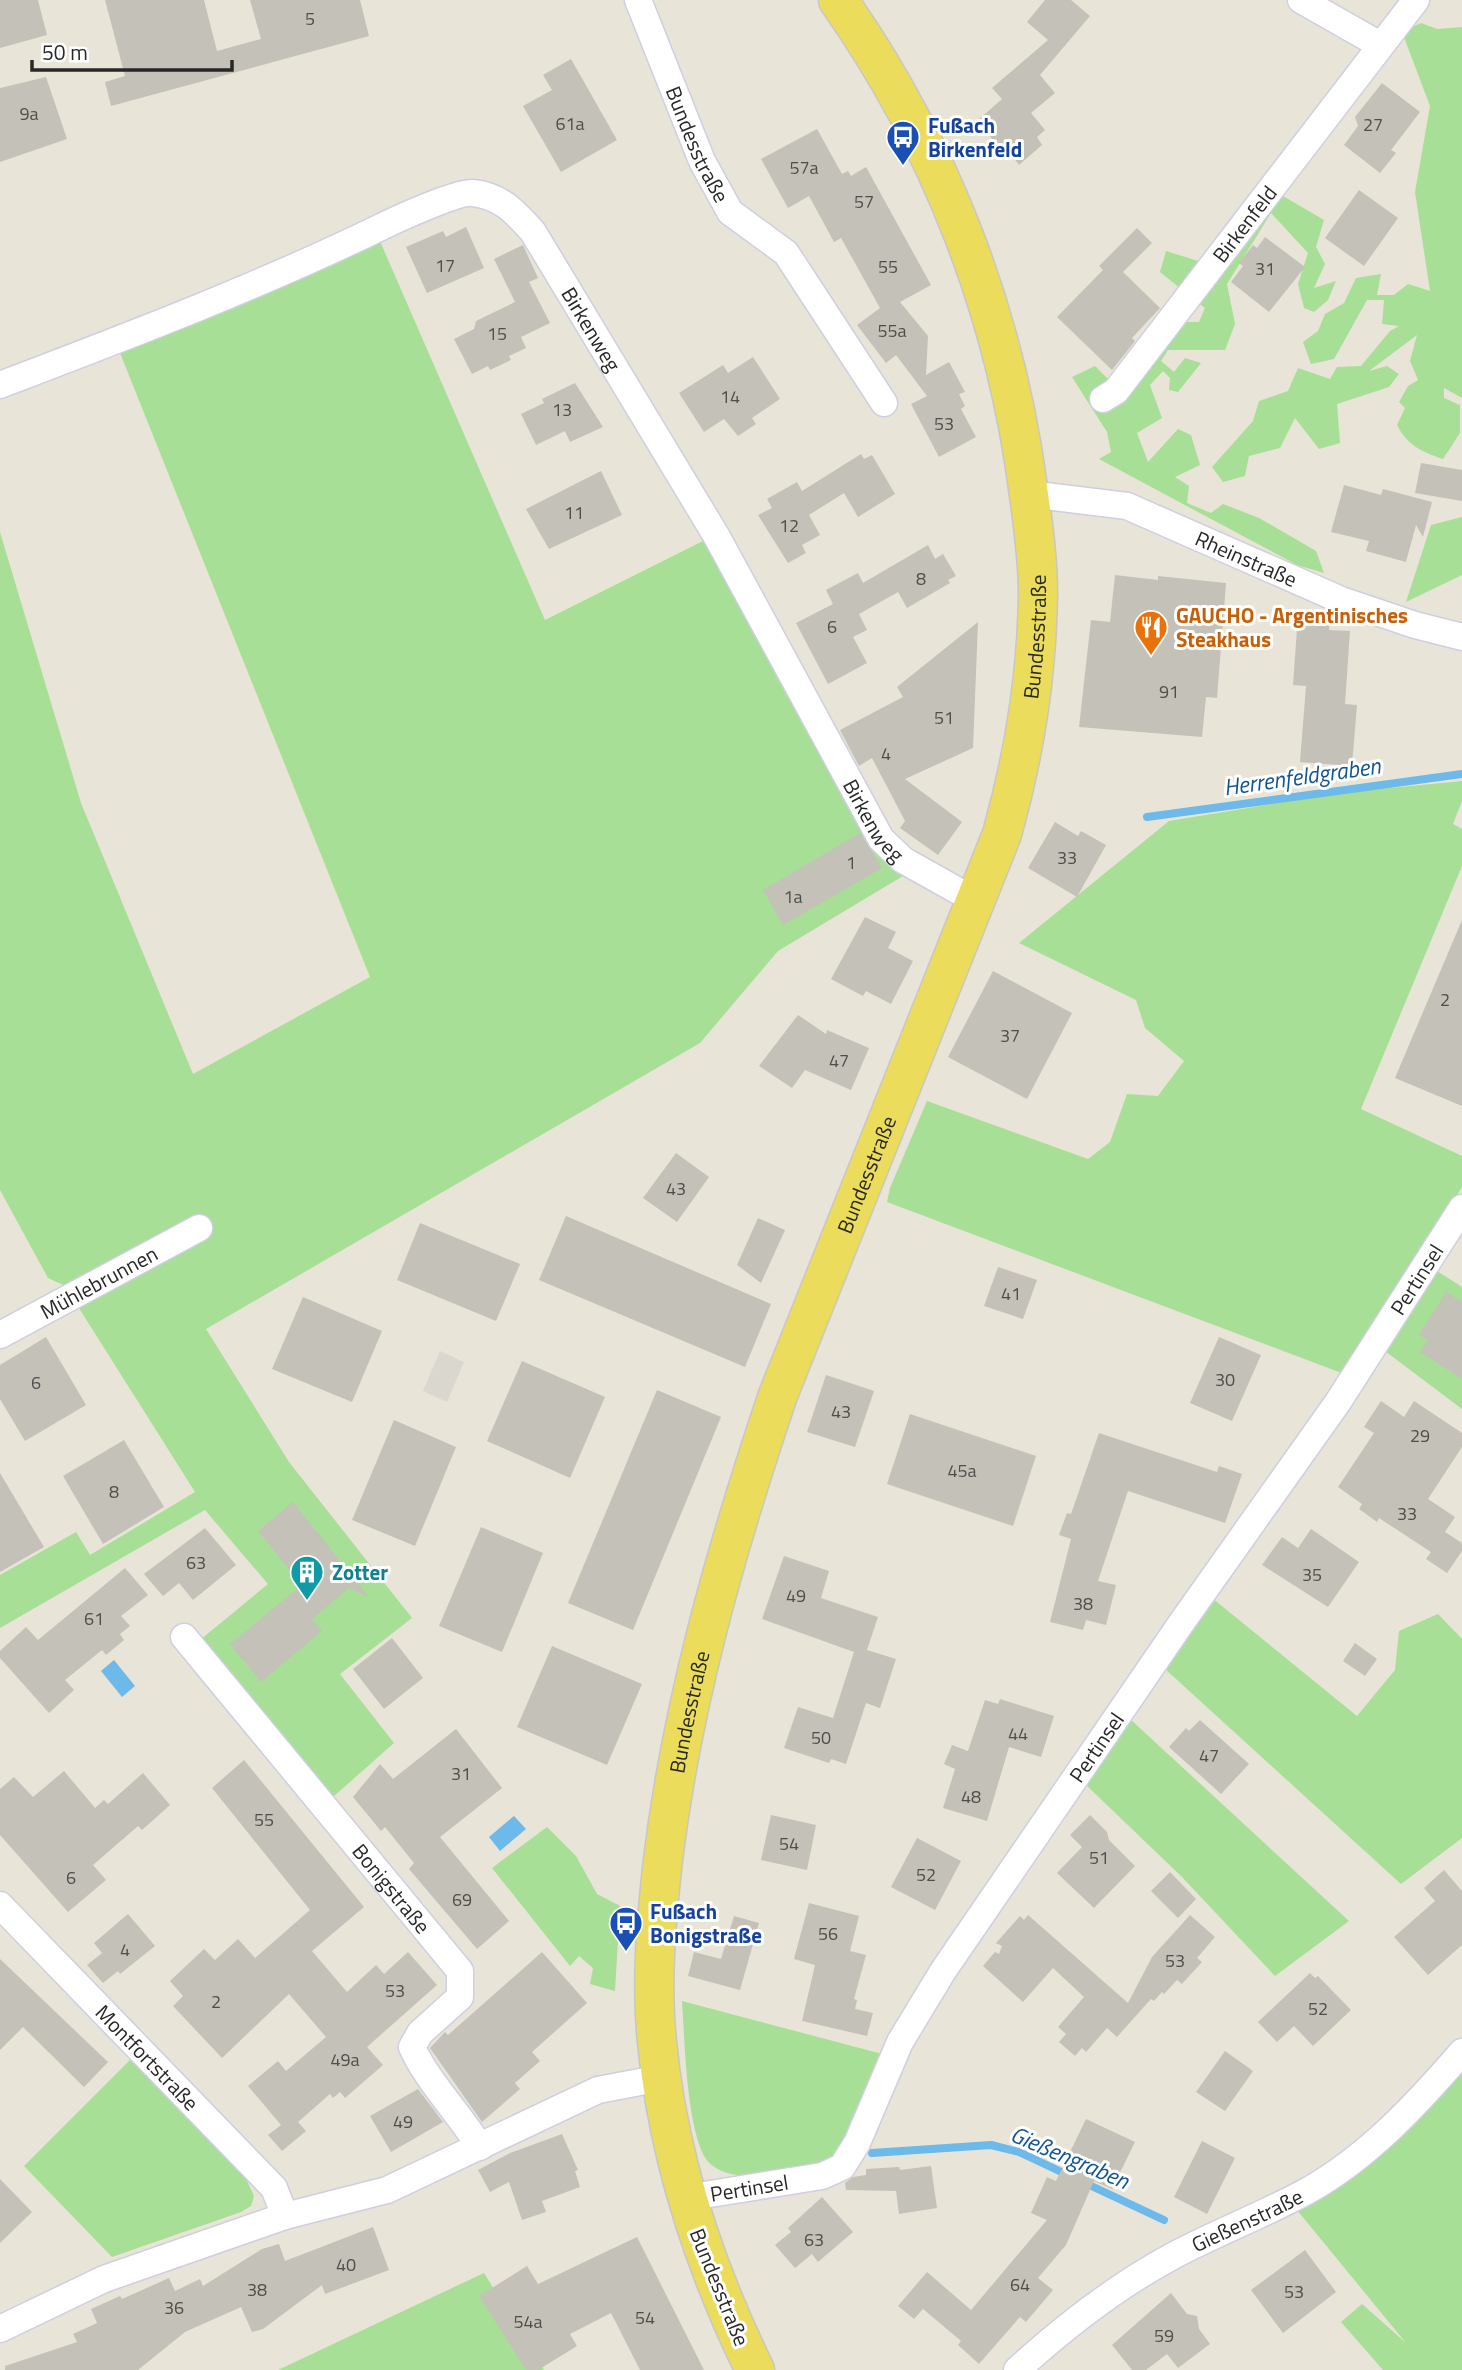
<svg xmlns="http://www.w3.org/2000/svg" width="1462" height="2370" font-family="'Titillium Web',sans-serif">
<rect width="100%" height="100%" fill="#e9e4d8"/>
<g fill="#a6df95">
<path d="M1421,23L1437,29L1462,27V398L1444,388V398L1460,405V433L1443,459C1422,452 1407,445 1397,425L1405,408L1399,402L1408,386L1418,380L1410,361L1417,335L1369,371L1387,366L1399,374L1389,387L1337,404L1340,443L1319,449L1295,418L1280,448L1249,456L1245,476L1223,482L1212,467L1253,421L1259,401L1288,391L1298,368L1330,379L1337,367L1361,366L1390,331L1399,326L1382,324L1384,300H1367L1334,359L1311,364L1303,342L1318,331L1325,314L1344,303L1356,278L1381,274L1377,295H1394L1408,284L1430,291L1415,192L1430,106L1402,32Z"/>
<polygon points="1283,196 1324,220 1316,247 1325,264 1314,288 1336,281 1328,300 1314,312 1304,308 1298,284 1308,253 1271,213 1227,284 1235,324 1225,350 1168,350 1161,361 1174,372 1185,358 1201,363 1178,392 1169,390 1170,378 1163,371 1150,385 1162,418 1137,433 1148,462 1178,429 1191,435 1200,465 1175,477 1189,486 1187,503 1211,513 1223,504 1259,518 1316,551 1324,573 1297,565 1099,459 1111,452 1107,432 1072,377 1095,366 1124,395 1175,322 1199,322 1205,308 1160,272 1166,251 1227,270 1230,251"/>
<polygon points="379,239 545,620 709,538 908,873 778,951 700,1043 206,1329 289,1462 412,1618 340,1674 394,1743 333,1797 200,1640 268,1584 205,1510 0,1628 0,1575 76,1532 90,1555 195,1492 77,1305 70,1288 48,1278 0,1190 0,532 81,803 193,1074 370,977 118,348"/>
<polygon points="1462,517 1462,575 1406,602 1431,525"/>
<polygon points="1462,781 1462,801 1453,824 1462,829 1462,866 1361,1109 1462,1156 1462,1187 1347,1375 887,1202 890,1188 927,1101 1088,1159 1110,1142 1127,1094 1158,1096 1184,1061 1145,1028 1136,1000 1019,943 1169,821 1338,793"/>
<polygon points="1437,1271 1462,1287 1462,1409 1385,1351"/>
<polygon points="1212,1598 1357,1716 1395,1670 1399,1631 1438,1614 1462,1639 1462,1838 1401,1884 1164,1668"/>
<polygon points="1130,1719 1349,1921 1275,1976 1182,1877 1084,1783"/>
<polygon points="547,1827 576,1856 597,1894 620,1906 615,1991 590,1984 593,1968 579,1956 570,1966 492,1868"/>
<path d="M682,2001L886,2055C874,2082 853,2146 828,2161C807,2174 773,2173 749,2175C733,2177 710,2170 703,2154C686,2116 685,2044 682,2001Z"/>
<polygon points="132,2058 242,2170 254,2196 251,2206 241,2212 112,2257 24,2166"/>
<polygon points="1462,2067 1462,2370 1383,2370 1341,2322 1362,2304 1406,2343 1297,2210"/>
<polygon points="484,2273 544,2370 278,2370"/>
</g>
<polygon fill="#dad7cf" points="440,1351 464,1362 447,1402 423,1391"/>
<g fill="#6db9ea">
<polygon points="114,1660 135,1686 122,1697 101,1671"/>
<polygon points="514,1816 526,1829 500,1851 489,1837"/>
</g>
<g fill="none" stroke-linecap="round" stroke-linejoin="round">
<g stroke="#6db9ea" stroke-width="8">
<polyline points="1147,817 1462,774"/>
<polyline points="872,2153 991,2145 1019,2152 1070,2176"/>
<polyline points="1085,2183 1164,2220"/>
</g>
</g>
<g fill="#c4c1b8">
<polygon points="0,0 38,0 47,35 0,48"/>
<polygon points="105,0 204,0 217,51 261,39 250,0 360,0 369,36 111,106 105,82 125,76"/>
<polygon points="1045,0 1071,0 1090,16 1040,75 1055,93 1031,113 1045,130 1037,137 1042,145 1019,165 1013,157 1010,160 977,121 1002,99 992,88 1048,40 1027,22"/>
<polygon points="571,59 617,140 561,172 523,106 552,90 543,75"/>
<polygon points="46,77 67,139 0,162 0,88"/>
<polygon points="1382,83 1420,112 1391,150 1396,153 1380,173 1344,145 1358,126 1355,117"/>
<polygon points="817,129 842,174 848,171 851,176 866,167 931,285 900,302 928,336 926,375 949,362 965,392 959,394 965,406 961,409 976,437 939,457 911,404 927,396 896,355 886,363 857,325 880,308 841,238 834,242 809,196 788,208 761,159"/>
<polygon points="1359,190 1398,218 1364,266 1325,238"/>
<polygon points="466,227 484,268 427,293 406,247 443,231 446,237"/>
<polygon points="1137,228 1152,243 1123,272 1160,308 1132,338 1135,341 1112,370 1057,317 1103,270 1099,266"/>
<polygon points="1265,237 1305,267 1269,312 1231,282 1243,266 1239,263 1253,245 1257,248"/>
<polygon points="523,245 538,278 529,282 550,323 521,337 526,348 509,356 511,360 490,370 488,366 472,374 454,339 474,329 476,321 515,302 494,259"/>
<polygon points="753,357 780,399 752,418 756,424 738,436 724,419 704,432 679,393 723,365 728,373"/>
<polygon points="575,383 603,427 570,442 565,431 536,445 521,414 544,403 542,399"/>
<polygon points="861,454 864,459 872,455 895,494 858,517 844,493 809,515 820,535 802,545 806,553 788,563 758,515 772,508 767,499 797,482 802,491"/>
<polygon points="1421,463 1462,470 1462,501 1415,493"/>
<polygon points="601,471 622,515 549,549 526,509"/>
<polygon points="1344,485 1381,495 1383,489 1432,502 1423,537 1416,525 1406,562 1366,551 1369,541 1331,532"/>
<polygon points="928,545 935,559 943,554 956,576 948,580 950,583 907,608 898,592 859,614 867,630 853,637 867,663 828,684 796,623 833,604 826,590 858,573 863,583"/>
<polygon points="1115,575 1158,580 1158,576 1226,583 1217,698 1206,697 1202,737 1079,727 1091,620 1110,622"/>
<polygon points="1301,617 1330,619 1329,630 1350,631 1345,704 1357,705 1352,766 1300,762 1306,686 1293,685 1297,629 1300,629"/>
<polygon points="978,622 973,748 905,779 962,822 938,855 900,828 905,821 872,758 859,766 840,730 903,697 897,687"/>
<polygon points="1055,822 1078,836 1081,831 1106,845 1077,897 1028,868"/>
<polygon points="860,833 882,868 783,925 763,890"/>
<polygon points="865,917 896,932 888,948 913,961 891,1004 866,991 863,996 831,979"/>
<polygon points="1462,920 1462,1106 1395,1078"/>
<polygon points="993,971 1072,1013 1027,1099 948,1057"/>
<polygon points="798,1015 826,1034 827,1030 869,1048 851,1090 805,1070 792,1088 759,1066"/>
<polygon points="676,1153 709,1177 677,1222 643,1198"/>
<polygon points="566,1216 771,1304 745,1367 539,1280"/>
<polygon points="758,1218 785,1230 761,1283 737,1265"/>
<polygon points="420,1223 520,1264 496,1321 397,1280"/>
<polygon points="998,1267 1037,1280 1023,1319 984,1306"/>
<polygon points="1446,1292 1462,1302 1462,1379 1420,1352 1428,1340 1419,1335"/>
<polygon points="303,1297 382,1331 352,1402 272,1369"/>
<polygon points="46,1337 86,1405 25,1441 0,1399 0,1365"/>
<polygon points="1219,1337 1261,1355 1232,1421 1190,1403"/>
<polygon points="522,1361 605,1397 570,1478 487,1441"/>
<polygon points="826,1375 874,1391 855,1447 807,1432"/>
<polygon points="657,1390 721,1417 633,1630 568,1603"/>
<polygon points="1381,1401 1404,1417 1414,1401 1462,1433 1462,1447 1428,1499 1455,1517 1445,1532 1462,1543 1462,1551 1447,1573 1426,1559 1431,1552 1379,1518 1377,1522 1359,1509 1362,1504 1338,1487 1374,1433 1364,1427"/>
<polygon points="910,1414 1036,1456 1013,1526 887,1484"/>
<polygon points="394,1420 456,1447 415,1546 352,1520"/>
<polygon points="1099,1433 1217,1472 1219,1466 1242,1474 1225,1523 1128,1491 1098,1581 1116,1585 1106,1625 1086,1620 1083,1630 1050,1622 1071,1539 1059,1535 1067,1513 1071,1514"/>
<polygon points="124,1440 164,1507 103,1544 63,1476"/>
<polygon points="0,1473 44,1547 0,1572"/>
<polygon points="293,1502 369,1597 349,1588 312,1619 322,1631 261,1682 230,1644 302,1585 258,1531"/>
<polygon points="481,1527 543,1553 502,1652 439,1626"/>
<polygon points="205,1528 236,1565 193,1600 179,1583 163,1596 144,1574"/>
<polygon points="1311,1529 1359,1562 1328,1607 1262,1565 1282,1537 1298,1548"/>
<polygon points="784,1556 829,1571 821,1598 878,1617 867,1650 896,1659 880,1708 866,1703 846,1764 831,1759 829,1763 784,1748 798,1707 833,1718 854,1652 762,1619"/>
<polygon points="125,1568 148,1595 121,1616 130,1626 120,1634 124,1640 106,1655 102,1650 65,1680 74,1690 49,1713 0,1658 0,1651 26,1627 38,1640"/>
<polygon points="392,1638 423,1678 384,1709 353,1669"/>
<polygon points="1355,1643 1377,1659 1365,1676 1343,1661"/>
<polygon points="552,1646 642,1684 607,1765 517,1727"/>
<polygon points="1000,1699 1054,1716 1041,1757 1009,1747 987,1821 943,1808 955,1769 944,1764 952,1745 968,1751 985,1700 998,1704"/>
<polygon points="1200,1720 1249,1764 1221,1794 1169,1747 1186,1728 1189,1731"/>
<polygon points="456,1729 502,1788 440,1837 509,1921 477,1949 409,1869 414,1863 385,1827 381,1831 353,1797 380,1764 393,1779"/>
<polygon points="244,1760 364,1907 312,1951 347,1992 376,1965 384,1974 408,1952 437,1985 367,2047 383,2065 345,2098 340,2092 333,2098 330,2094 298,2122 306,2131 282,2151 268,2135 281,2125 248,2086 278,2061 286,2071 326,2037 289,1994 222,2058 173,2006 183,1996 170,1981 204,1949 215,1960 238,1939 255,1958 310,1910 212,1788"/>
<polygon points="64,1771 95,1808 104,1800 108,1804 143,1773 170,1805 142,1830 138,1826 93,1865 106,1880 68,1912 0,1835 0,1789 14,1777 33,1797"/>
<polygon points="771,1815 816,1825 807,1870 761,1860"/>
<polygon points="1090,1815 1107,1832 1109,1840 1135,1866 1094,1908 1057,1873 1082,1847 1070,1835"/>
<polygon points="917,1838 961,1861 935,1910 891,1887"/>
<polygon points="1444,1870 1462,1891 1462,1945 1428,1975 1394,1937 1435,1901 1424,1888"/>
<polygon points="1170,1872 1196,1899 1178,1918 1151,1891"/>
<polygon points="809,1903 859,1916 850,1951 866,1955 854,1999 857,2000 855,2009 873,2013 867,2036 802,2021 815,1965 794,1959"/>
<polygon points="128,1914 155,1946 120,1974 118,1971 103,1983 87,1965 102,1953 94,1943"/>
<polygon points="1028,1915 1128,2003 1152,1957 1190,1915 1215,1937 1197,1958 1202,1962 1182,1984 1177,1980 1164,1994 1162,1992 1154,2001 1151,1999 1117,2037 1107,2028 1086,2052 1082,2048 1075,2056 1059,2042 1066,2034 1058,2027 1084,1997 1053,1968 1023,2002 983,1966 995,1952 999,1954 1002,1946 996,1943 1020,1916 1024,1920"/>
<polygon points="734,1916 759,1923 740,1990 688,1976 694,1952 721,1959"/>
<polygon points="542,1952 587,2003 532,2052 540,2061 515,2083 520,2089 482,2122 430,2048 445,2032 448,2035"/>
<polygon points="0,1959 108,2062 84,2087 23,2027 0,2050"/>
<polygon points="1310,1973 1315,1978 1318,1976 1351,2010 1313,2046 1294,2026 1277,2042 1258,2022"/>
<polygon points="1225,2051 1253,2071 1225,2111 1196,2092"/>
<polygon points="418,2089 443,2122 391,2152 370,2116"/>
<polygon points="1086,2119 1135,2142 1112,2189 1094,2181 1066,2245 1038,2278 1053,2290 1026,2322 1020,2317 979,2364 958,2345 961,2341 923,2309 914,2319 898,2306 927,2272 971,2310 1047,2220 1031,2213 1047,2177 1056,2181"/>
<polygon points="562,2134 578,2170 575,2171 580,2187 542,2201 546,2212 522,2220 509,2182 490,2192 478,2170 510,2153"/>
<polygon points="1202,2141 1235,2158 1207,2214 1174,2197"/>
<polygon points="931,2166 937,2208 899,2214 896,2191 846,2190 845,2183 853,2177 866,2175 866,2169 899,2167 900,2170"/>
<polygon points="0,2179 32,2212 0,2243"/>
<polygon points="822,2197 853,2232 818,2262 812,2254 795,2268 775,2245 791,2232 788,2228"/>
<polygon points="373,2227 389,2270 325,2294 322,2285 263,2329 252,2332 241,2307 185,2332 138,2370 5,2370 5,2366 77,2342 73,2334 97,2323 91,2309 120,2296 122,2299 169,2278 175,2291 200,2279 203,2286 262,2249 279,2244 285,2261"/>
<polygon points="637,2237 704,2370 640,2370 611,2313 570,2334 577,2346 538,2370 526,2370 479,2296 527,2266 538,2284"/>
<polygon points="1305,2250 1336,2292 1283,2333 1251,2290"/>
<polygon points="1171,2293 1187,2314 1197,2316 1199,2329 1210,2344 1178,2368 1167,2354 1146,2370 1132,2370 1112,2345"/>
</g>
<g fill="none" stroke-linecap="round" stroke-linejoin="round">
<defs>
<g id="minor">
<path id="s1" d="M638,0L702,161L730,212L786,253L884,403"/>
<polyline points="1301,0 1380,45"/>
<path id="s2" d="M0,385C128,336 255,288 379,228C395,220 458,191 473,193C501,196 515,212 533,232L717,537L881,839L903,860L976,901"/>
<path id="s3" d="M1103,399L1116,391L1416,0"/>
<path id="s4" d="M1029,494L1127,506L1341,600L1415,625L1462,637"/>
<path id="s5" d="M0,1335L199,1228"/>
<path id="s6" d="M184,1637L460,1971V1997L420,2033L412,2047C425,2078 461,2116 480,2147"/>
<path id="s7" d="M0,1905L274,2188L285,2216"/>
<path id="s8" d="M685,2198L822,2176L842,2167L857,2143L900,2042L943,1971L1182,1622L1338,1402L1462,1208"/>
<polyline points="0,2329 104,2279 285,2216 387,2190 598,2090 661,2078"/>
<path id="s9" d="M1017,2370C1064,2327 1114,2288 1171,2257C1215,2233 1264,2215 1309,2190C1369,2156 1417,2104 1462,2052"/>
</g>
<g id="primary">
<path id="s10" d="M755,2370C704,2266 668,2158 657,2042C651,1984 656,1925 662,1868C681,1706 726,1549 778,1395L1002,834C1024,756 1037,674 1038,594C1038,559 1033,523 1028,488C1005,313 940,145 838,0"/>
</g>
</defs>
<use href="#minor" stroke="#cecfe0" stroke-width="29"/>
<use href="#primary" stroke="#c7c7c7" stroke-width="41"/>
<use href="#minor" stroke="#fff" stroke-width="26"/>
<use href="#primary" stroke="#ecdc5b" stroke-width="38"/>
</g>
<defs>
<symbol id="bus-pin" viewBox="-11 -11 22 30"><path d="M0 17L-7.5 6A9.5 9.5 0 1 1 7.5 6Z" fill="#1a4fb4" stroke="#fff"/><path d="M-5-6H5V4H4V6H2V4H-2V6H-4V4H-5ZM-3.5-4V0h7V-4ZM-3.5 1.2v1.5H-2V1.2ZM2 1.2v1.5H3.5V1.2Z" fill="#fff"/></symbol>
<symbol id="restaurant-pin" viewBox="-11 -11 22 30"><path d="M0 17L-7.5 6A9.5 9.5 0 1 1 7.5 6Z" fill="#e8710a" stroke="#fff"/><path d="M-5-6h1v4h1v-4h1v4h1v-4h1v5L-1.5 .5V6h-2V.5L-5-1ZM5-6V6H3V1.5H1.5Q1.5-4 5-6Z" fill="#fff"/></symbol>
<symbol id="building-pin" viewBox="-11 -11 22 30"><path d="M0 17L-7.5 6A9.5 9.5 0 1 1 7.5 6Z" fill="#0f9aa8" stroke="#fff"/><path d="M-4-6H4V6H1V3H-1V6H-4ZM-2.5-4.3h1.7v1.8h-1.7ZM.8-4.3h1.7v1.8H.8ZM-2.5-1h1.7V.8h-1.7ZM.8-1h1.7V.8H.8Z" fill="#fff"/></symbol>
</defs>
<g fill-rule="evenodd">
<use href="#bus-pin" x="884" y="118" width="38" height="52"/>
<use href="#restaurant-pin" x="1132" y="608" width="38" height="52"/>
<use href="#building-pin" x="288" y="1553" width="38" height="52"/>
<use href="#bus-pin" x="607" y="1904" width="38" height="52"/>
</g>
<g text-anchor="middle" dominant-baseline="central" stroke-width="6" stroke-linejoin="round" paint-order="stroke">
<g font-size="18" fill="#4e4e4b">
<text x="310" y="18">5</text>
<text x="29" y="113">9a</text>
<text x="570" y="123">61a</text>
<text x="1373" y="124">27</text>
<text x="804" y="167">57a</text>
<text x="864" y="201">57</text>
<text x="445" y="265">17</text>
<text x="888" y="266">55</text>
<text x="1265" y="268">31</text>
<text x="892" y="330">55a</text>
<text x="497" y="333">15</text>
<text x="730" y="396">14</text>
<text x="562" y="409">13</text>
<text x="944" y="423">53</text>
<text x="574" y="512">11</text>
<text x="789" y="525">12</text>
<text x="921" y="578">8</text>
<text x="832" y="626">6</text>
<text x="1169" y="691">91</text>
<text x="944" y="717">51</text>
<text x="886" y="753">4</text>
<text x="1067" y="857">33</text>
<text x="851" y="862">1</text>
<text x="793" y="896">1a</text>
<text x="1445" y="999">2</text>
<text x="1010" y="1035">37</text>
<text x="839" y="1060">47</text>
<text x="676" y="1188">43</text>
<text x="1011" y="1293">41</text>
<text x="1225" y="1379">30</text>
<text x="36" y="1382">6</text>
<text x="841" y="1411">43</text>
<text x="1420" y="1435">29</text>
<text x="962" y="1470">45a</text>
<text x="114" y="1491">8</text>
<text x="1407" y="1513">33</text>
<text x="196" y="1562">63</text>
<text x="1312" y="1574">35</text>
<text x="796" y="1595">49</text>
<text x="1083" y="1603">38</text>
<text x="94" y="1618">61</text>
<text x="1018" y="1733">44</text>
<text x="821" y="1737">50</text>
<text x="1209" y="1755">47</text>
<text x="461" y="1773">31</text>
<text x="971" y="1796">48</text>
<text x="264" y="1819">55</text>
<text x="789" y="1843">54</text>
<text x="1099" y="1857">51</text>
<text x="926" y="1874">52</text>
<text x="71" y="1877">6</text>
<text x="462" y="1899">69</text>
<text x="828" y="1933">56</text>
<text x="125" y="1949">4</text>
<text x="1175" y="1960">53</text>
<text x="395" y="1990">53</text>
<text x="216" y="2001">2</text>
<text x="1318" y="2008">52</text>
<text x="345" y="2059">49a</text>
<text x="403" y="2121">49</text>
<text x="814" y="2239">63</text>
<text x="346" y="2264">40</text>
<text x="1020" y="2284">64</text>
<text x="257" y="2289">38</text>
<text x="1294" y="2291">53</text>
<text x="174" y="2307">36</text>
<text x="645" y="2317">54</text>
<text x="528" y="2321">54a</text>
<text x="1164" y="2335">59</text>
</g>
<g font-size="21" font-weight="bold" fill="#164399" stroke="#fff" text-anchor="start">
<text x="928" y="125">Fußach<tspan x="928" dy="24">Birkenfeld</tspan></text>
<text x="650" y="1911">Fußach<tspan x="650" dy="24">Bonigstraße</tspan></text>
</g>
<g font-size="21" fill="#272727" stroke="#fff">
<text stroke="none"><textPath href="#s1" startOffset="156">Bundesstraße</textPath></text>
<text stroke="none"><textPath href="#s3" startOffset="226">Birkenfeld</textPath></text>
<text stroke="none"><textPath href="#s2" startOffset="698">Birkenweg</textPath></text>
<text stroke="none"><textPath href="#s4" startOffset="229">Rheinstraße</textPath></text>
<text stroke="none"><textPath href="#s10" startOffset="1811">Bundesstraße</textPath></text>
<text stroke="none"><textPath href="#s2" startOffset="1265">Birkenweg</textPath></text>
<text stroke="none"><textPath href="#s10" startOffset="1244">Bundesstraße</textPath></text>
<text stroke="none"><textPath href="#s5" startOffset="112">Mühlebrunnen</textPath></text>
<text stroke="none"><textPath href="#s8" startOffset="1220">Pertinsel</textPath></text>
<text stroke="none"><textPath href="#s10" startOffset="677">Bundesstraße</textPath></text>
<text stroke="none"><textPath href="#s8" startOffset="653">Pertinsel</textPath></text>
<text stroke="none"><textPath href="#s6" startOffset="326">Bonigstraße</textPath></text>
<text stroke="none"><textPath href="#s7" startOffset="212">Montfortstraße</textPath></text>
<text stroke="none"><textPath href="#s8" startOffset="65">Pertinsel</textPath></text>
<text stroke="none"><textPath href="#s9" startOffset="276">Gießenstraße</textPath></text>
<text transform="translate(720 2287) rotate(68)">Bundesstraße</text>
</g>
<g font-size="21" font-weight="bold" fill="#c56008" stroke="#fff" text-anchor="start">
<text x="1176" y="615">GAUCHO - Argentinisches<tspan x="1176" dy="24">Steakhaus</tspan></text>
</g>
<g font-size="21" font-weight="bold" fill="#0d838f" stroke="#fff" text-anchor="start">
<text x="332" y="1572">Zotter</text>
</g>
<g font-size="23" font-style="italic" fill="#115591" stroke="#fff">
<text transform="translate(1302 776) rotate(-8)">Herrenfeldgraben</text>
<text transform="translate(1070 2157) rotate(23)">Gießengraben</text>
</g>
</g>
<path d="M32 60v10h200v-10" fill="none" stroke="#272727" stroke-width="3.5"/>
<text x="42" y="60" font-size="21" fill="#272727" stroke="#ffffff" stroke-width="5" paint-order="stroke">50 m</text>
</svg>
